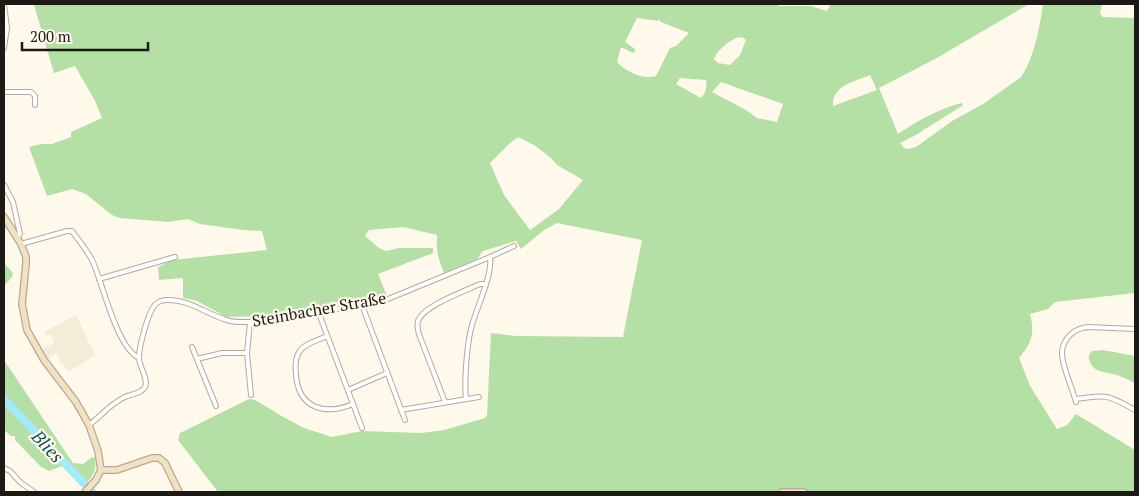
<svg xmlns="http://www.w3.org/2000/svg" width="1139" height="496" font-family="'PT Serif',serif">
<rect width="100%" height="100%" fill="#fff9eb"/>
<polygon fill="#f5ecd7" points="76,315 95,355 69,372 59,360 60,358 56,353 48,359 42,349 54,343 51,335 47,336 44,332"/>
<g fill="#b4e0a6" fill-rule="evenodd">
<path d="M35,4H779V6H811L826,11L829,8L830,4H1029L935,59L879,88L898,134C918,120 937,110 961,103L963,104L962,106L914,136L900,143L904,148L908,149L916,147L952,121L983,104L1021,77C1034,59 1040,26 1043,4H1102L1100,13L1103,17L1135,18V293L1055,302L1048,309L1030,314C1035,333 1032,343 1019,358L1030,386L1057,429L1067,425L1076,414L1135,450V492H218L178,440L180,433L249,399L255,400L285,418L304,428L332,437L362,431L421,433L444,430L485,418L487,415L491,333L516,336L623,337L642,240L557,223L544,230L521,249L516,241L483,251L477,259L444,273C438,258 436,251 437,235L403,227L369,230L365,236L379,248L386,251L399,248H433V253L378,274L387,296L262,316L226,317L197,301L183,298V278L159,280L158,267L172,260L267,250L262,231L243,230L200,224L188,219L168,222L120,218L112,215L86,194L72,189L47,196L29,147L41,144H52L71,137V132L102,118L95,101L75,66L54,73L34,5ZM637,18L658,21V19L661,22L689,33L676,46L670,48L656,76C643,80 626,72 617,62L621,47L633,53L635,51V49L625,42ZM738,37L744,38L746,40L740,55L730,65L718,63L714,59C717,50 729,41 738,37ZM870,75L877,90L833,106C832,85 854,82 870,75ZM680,78L706,80C707,87 706,93 701,98L676,84ZM721,82L783,104L777,122L757,118L746,110L712,92ZM518,137L534,145L551,158L557,165L583,180L559,209L530,230L504,195L490,163L510,143Z"/>
<polygon points="4,263 13,273 12,277 4,286"/>
<path d="M1103,350L1135,356V383C1129,380 1123,377 1117,375C1107,372 1094,373 1090,362C1088,357 1088,355 1092,351Z"/>
<path d="M4,360L73,463L83,464L92,457L95,458C97,472 92,478 82,487L62,466L49,471L41,467L15,440V436H11L4,430Z"/>
</g>
<g fill="none" stroke-linecap="round" stroke-linejoin="round">
<polyline stroke="#a3ebfb" stroke-width="8" points="4,399 92,492"/>
<defs>
<g id="minor">
<polyline points="4,48 7,28 4,4"/>
<polyline points="4,92 31,92 35,96 35,105"/>
<polyline points="4,185 13,202 20,234 17,237"/>
<path d="M21,244L67,231H72C79,241 87,250 92,260C103,283 116,347 139,358"/>
<polyline points="99,279 175,257"/>
<polyline points="362,305 405,420"/>
<polyline points="318,311 362,428"/>
<polyline points="250,322 247,353 251,395"/>
<path d="M327,336C319,340 305,343 300,351C295,357 295,366 296,374C298,408 324,416 353,404"/>
<polyline points="192,347 216,406"/>
<polyline points="197,359 222,353 247,353"/>
<polyline points="348,390 387,373"/>
<path d="M466,399C464,382 467,341 472,325C477,307 493,274 490,257"/>
<path d="M1076,399C1107,394 1108,395 1135,410"/>
<path d="M445,402L420,337C418,332 417,326 418,321C423,306 465,291 480,284H485"/>
<path d="M1076,402C1073,390 1061,364 1062,352C1063,338 1075,328 1088,327L1135,329"/>
<polyline points="401,410 479,397"/>
<path d="M89,425C101,416 111,403 125,397C131,394 141,394 145,387C149,379 139,367 139,358C139,347 148,311 156,304C159,301 163,300 167,300C188,299 205,313 224,319C232,323 241,322 250,322L362,305L388,299L490,257L514,246"/>
<polyline points="4,468 10,471 21,483 34,492"/>
</g>
<g id="secondary">
<polyline points="4,217 21,244 26,257 26,264 22,304 27,330 44,360 76,402 89,425 98,451 101,470 96,480 85,492"/>
<polyline points="101,470 117,470 152,458 159,458 165,463 179,492"/>
<polyline points="782,492 804,492"/>
</g>
</defs>
<use href="#minor" stroke="#b1ab9f" stroke-width="6"/>
<use href="#secondary" stroke="#b1ab9f" stroke-width="8"/>
<use href="#minor" stroke="#fff" stroke-width="4"/>
<use href="#secondary" stroke="#f3e1bf" stroke-width="5.5"/>
</g>
<g text-anchor="middle" dominant-baseline="central" stroke-width="4.5" stroke-linejoin="round" paint-order="stroke">
<g font-size="16" fill="#1d1a16" stroke="#fff9eb">
<text transform="translate(319 309) rotate(-10)">Steinbacher Straße</text>
</g>
<g font-size="18" font-style="italic" fill="#15515d" stroke="#fff9eb">
<text transform="translate(48 446) rotate(47)">Blies</text>
</g>
</g>
<rect width="1139" height="496" fill="none" stroke="#1d1a16" stroke-width="10"/>
<path d="M22 42v8h126v-8" fill="none" stroke="#1d1a16" stroke-width="2.5"/>
<text x="30" y="42" font-size="15" fill="#1d1a16" stroke="#fff9eb" stroke-width="4" paint-order="stroke">200 m</text>
</svg>
